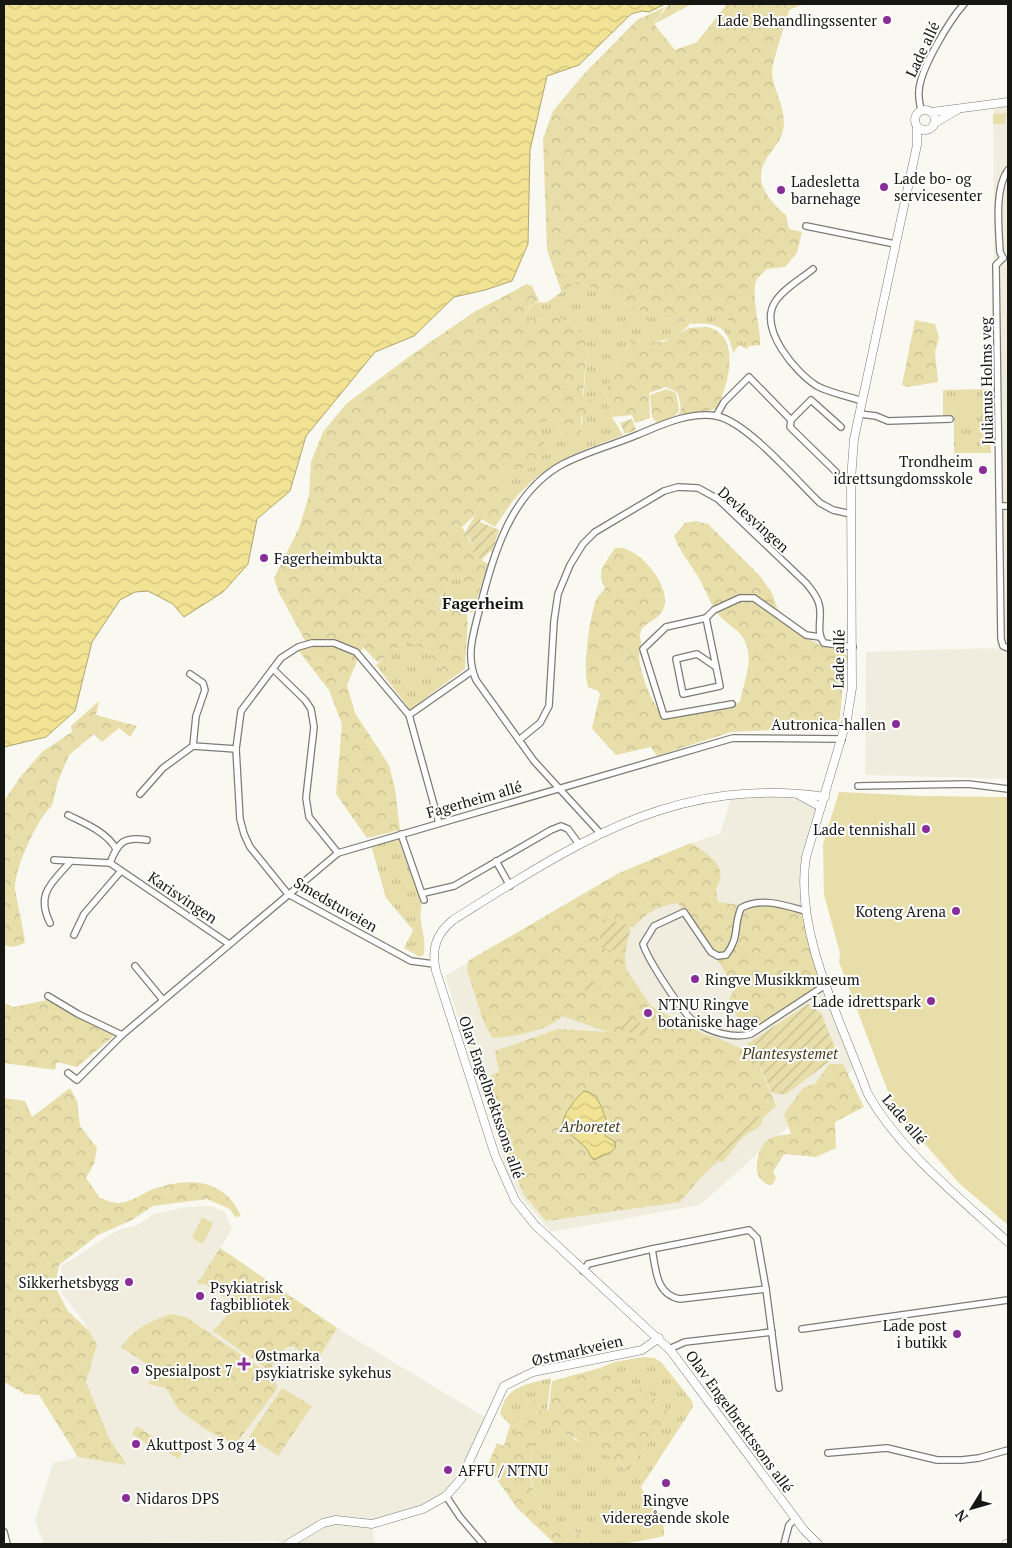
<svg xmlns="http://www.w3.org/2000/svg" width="1012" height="1548" font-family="'PT Serif',serif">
<defs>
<pattern id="grass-tufts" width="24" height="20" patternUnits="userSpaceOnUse" patternTransform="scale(1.25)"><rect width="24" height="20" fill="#e7deaa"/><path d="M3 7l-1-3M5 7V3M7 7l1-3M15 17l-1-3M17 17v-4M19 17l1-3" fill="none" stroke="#c5be91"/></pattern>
<pattern id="forest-crowns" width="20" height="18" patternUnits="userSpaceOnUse" patternTransform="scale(1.25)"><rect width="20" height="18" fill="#e7deaa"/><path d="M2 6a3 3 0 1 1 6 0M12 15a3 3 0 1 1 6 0" fill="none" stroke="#c5be91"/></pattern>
<pattern id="garden-furrows" width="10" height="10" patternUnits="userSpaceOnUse" patternTransform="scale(1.25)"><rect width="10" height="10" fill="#e7deaa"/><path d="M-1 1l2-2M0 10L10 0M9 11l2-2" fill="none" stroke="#c5be91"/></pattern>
<pattern id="water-waves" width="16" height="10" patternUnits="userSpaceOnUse" patternTransform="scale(1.25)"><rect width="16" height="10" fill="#f2e394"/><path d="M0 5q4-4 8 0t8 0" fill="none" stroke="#cfc27f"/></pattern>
</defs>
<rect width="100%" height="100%" fill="#faf9f1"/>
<g fill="#f0edde">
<polygon points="1008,107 1008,779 865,775 866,652 994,648 997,651 993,109"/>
<polygon points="793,792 821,807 803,880 814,950 857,1066 700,1205 551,1232 521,1197 509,1176 445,976 619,873 691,843 720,834 732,794"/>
<polygon points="211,1206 225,1212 232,1229 220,1248 337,1328 488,1419 470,1465 434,1504 372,1524 375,1544 279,1544 278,1541 44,1544 35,1521 53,1463 78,1457 127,1464 109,1438 86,1382 97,1345 81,1318 61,1292 61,1266 120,1229 136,1226 154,1214 187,1207"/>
</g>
<g fill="url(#grass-tufts)">
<polygon points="669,4 692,4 654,24"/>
<polygon points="1006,113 1005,124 993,124 993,114"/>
<path d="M577,281L656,318L693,320L699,311H721L749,346L747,349L739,345L733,353C728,326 716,322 691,324L692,321C672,345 659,342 631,340L605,391L612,417L623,435C574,454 548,460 512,502C504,493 500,482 491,473L529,469L544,441L536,428L540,423L550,420L559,429L566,443L581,438L587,345L574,324L556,317L527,321L524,318C529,308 533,300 546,303Z"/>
<polygon points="989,389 991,453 954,453 954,415 943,415 943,390"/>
<polygon points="460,575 465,599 476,602 472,613 437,604 451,578"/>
<polygon points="405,641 423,648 451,679 410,710 376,665"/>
<path d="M398,838L422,903C417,923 427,936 424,954L420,957L404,948L413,930L386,898L371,845Z"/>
<path d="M644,1357L654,1358L661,1362L692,1401L693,1407L641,1487L647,1499L663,1517L664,1536C647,1540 609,1548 592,1544C587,1543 581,1536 577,1533C571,1529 565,1528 559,1524C527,1501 525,1465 538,1431L526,1407L513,1439H506L510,1425L500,1414C506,1385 526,1385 551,1378L547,1409L575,1440L587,1443L617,1461L627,1472L670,1413C650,1392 627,1379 600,1368L614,1362Z"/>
</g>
<g fill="url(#forest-crowns)">
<path d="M727,4H804L789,10C786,22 771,65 772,74C774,93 789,112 782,134C777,149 760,159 761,178C762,193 776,207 786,215L789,229L802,232L797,253L785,267L767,269C764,272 758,277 756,281C751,298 761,328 760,345L749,346L721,311H699L693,320L656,318L577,281L562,293L547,250L543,139L553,111L584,74L637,20L665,7L654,24L675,50L697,42Z"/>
<path d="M527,284L532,286L539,301L530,306L524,318L527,321L556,317L574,324L587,345L583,395L591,400L590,414L581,417L582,438L566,443L559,429L550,420L540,423L536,428L544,441L543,455L529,469L492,473C500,482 504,493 512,502L495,527L475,515L462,527L469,540L474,545L473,554L488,564L476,602L465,599L459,576L451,578L437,603L452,606L467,613C469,630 465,651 465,669L451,679L423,648L405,641L384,659L377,662L363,647L347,685L355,713L389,765L395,789L400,830L367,838L336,794L342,724L329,690L298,650L308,646L279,593L274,578L299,528L309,496L311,462L323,432L346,404L410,356L474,312Z"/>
<polygon points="915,320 935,324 939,338 935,352 938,382 908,387 902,385"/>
<path d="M707,327C742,335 729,384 717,408C708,413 689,411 678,415L681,409L678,393L666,387L649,393L650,418L635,423L632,415L612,417L605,391L631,340L664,342L689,328Z"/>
<polygon points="667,389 676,393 679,409 676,415 657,423 652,417 650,395"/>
<path d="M695,521L708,524L760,576L772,593L780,616L793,629L821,646L844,651L848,657C840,680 844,703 838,725L826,730L795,732L773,730L731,732L657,756L651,747L616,755L595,732L592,728L600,694L597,690L589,688C581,676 590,615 596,600C598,595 603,593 605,588C595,572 606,562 615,548C637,544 667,582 665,602C663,622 643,620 640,634C639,636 641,639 641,642C641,647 639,651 639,657C641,676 651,701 663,717L728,707L740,702C743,685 751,667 748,650C743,629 731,629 719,615C710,604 705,588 697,575C689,562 679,550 674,536L685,523Z"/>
<path d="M99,701L96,715L137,726L130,737L119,728L102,742L94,734L69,755L58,781L52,806C38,816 13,872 15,890C18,907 23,925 25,943L13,947L4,945V801L21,776L43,751L72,732L71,726Z"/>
<path d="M691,843C703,851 724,862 720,879C716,890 715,889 718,902L745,906L741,908L735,943L726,955L711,952L678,903C657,906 648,912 634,927L631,926L598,947L625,953L626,969L651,1006L703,1034L718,1038L755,1055L776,1106L701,1177L680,1202L546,1221L525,1196L509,1162L484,1079L499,1072L495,1051L558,1029L608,1032L562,1016C549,1031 512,1037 492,1038L483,1020L467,970L468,961L619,873Z"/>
<path d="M751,904L777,905L801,912L807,937L823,979L815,990L746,1035L729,1000L735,988L717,959L727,957C730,953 735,948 737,944C743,928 732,916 751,904Z"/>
<polygon points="47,1000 115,1035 77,1067 57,1062 55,1070 4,1063 4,1006 6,1004 14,1007"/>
<path d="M829,1064H843L864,1107L835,1122L836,1148L816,1157L784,1154L773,1172L776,1178L772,1185C749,1183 755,1147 771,1138C777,1135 786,1135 791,1134L784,1114L803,1088L816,1083Z"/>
<path d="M70,1088L77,1101L80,1126L97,1148L94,1164L86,1178L100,1198C105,1200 113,1203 119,1203C129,1203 142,1194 151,1190C186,1177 224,1177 241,1216L235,1217L230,1209L207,1199L153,1206L132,1220L98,1235L59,1265L55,1286L67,1310L89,1331L97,1345L86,1382L109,1438L127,1465L78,1457L39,1395L25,1394L4,1382V1098L25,1101L32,1117Z"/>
<path d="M220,1248L337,1328L317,1361L309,1358L293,1346C279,1348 280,1358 272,1365L273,1366L268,1370L213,1331L225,1318L232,1303L205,1284H198L197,1280H200Z"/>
<path d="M172,1314L186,1317L275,1378L277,1389L235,1445L205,1429L179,1410L166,1388L148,1384L157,1371L121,1347C132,1330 153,1319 172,1314Z"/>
<path d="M600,1368C627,1378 651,1392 670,1413L627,1472L617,1461L547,1423L552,1381Z"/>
<polygon points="282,1388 312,1406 278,1456 249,1437"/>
<path d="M534,1401L539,1403C543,1414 540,1426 536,1437C527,1463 527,1488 544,1510C556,1526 577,1530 591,1544H555L517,1508L489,1468L488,1465L497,1443L504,1446L506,1439H513L526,1407Z"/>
<polygon points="137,1426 156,1439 151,1447 132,1434"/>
<polygon points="171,1442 184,1451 178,1459 165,1450"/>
</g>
<g fill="url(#garden-furrows)">
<polygon points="632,419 636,430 625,434 620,423"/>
<polygon points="475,515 482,517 480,522 499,530 492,552 490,551 482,560 473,554 474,545 465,533"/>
<polygon points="604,919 631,926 625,953 598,947"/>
<polygon points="598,981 601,987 587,994 584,988"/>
<polygon points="808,1004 821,1013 838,1055 785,1095 772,1093 755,1055 747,1044"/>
<polygon points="624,1014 653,1031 649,1038 620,1029"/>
<path d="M751,1114H756L761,1118L762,1123L758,1128L744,1135L723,1162L716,1160C718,1150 742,1119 751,1114Z"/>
</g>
<g fill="#e7deaa">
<polygon points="960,396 971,396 972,422 961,422"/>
<polygon points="839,792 922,796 1008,797 1008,1225 960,1184 895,1110 839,962 840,953 824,895 823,844"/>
<polygon points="202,1217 213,1223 203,1244 192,1238"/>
</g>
<g fill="url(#water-waves)" stroke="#b0a66d">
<polygon points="4,4 665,4 649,12 642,11 631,14 579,65 547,76 530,150 528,244 512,281 485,290 454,297 414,336 375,352 306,436 290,491 257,519 248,564 223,592 184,617 173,604 148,591 135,592 120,600 92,642 75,711 46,737 4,747"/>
<path d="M584,1091C600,1093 603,1113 608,1126L605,1136L614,1141L616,1147L611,1152L594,1160C589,1156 589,1150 584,1146C577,1139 569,1134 562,1126C563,1114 575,1099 584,1091Z"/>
</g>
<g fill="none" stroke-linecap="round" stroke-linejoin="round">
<defs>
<g id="street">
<path d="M921,110C920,104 918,97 919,91C920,69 949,21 964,4"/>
<polyline points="806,226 895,244"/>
<polyline points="1003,258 996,265 1001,639 1003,646 1008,648"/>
<path d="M1003,258L1000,252C999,230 994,189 1008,170"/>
<path d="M813,269C801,279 783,289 775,302C758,329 796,373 817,386C830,393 848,396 862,401"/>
<polyline points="860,414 876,416 888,421 950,419"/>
<polyline points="716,416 724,402 749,377 791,420 790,427 836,472"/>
<polyline points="791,420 811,400 841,427"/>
<polyline points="1000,506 1008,506"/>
<polyline points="706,618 720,686 683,694 676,659 697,654 716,667"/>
<polyline points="273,669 305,700 311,709 314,727 306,798 309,817 338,853"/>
<polyline points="190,674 203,683 205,690 196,716 193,746"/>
<polyline points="732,704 664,716 643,649 666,627 706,618 714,610 740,598 754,598 806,635 820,637"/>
<polyline points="409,715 472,671"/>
<path d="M519,740L540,723L549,706L554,621L558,594L570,565L583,544L595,532L664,491L678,487L698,488L718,499L806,583C811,589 817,596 819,604C823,617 815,632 824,643L853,647"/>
<polyline points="858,786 968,784 1008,789"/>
<polyline points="140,794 163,768 193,746 236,749"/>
<path d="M68,815C84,823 107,832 116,849"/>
<path d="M600,833L534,761L476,680C465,655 474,632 480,607C494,553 511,492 563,464C586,452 613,445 637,435C661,425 690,411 717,416C748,423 796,480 820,503L833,510L851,514"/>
<polyline points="401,834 424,900"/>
<polyline points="54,860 110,863 229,944"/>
<polyline points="496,861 510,886"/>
<path d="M110,863C118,842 124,836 147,840"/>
<polyline points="424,893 454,886 551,830 561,826 568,829 579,844"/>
<path d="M805,911C784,905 761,897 741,908C733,927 740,937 726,955L718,956L711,952L684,912L654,926L643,944C647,958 683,1015 695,1022C711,1032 733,1039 751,1034L827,984"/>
<path d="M50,923C35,893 53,882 71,861"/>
<polyline points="74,935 84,914 121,871"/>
<polyline points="434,964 411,961 288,894 250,847 244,834 240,819 236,749 241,711 281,658 298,647 312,643 334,643 356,652 409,715 439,823"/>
<polyline points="135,966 163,1000"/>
<polyline points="48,996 78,1014 122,1035"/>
<polyline points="68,1073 77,1080 122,1035 338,853 733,738 842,739"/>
<path d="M583,1271L588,1264L652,1249C656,1270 656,1295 680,1299L766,1289L757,1238L749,1230L652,1249"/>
<polyline points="766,1289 779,1388"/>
<polyline points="802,1329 1008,1300"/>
<polyline points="669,1349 685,1342 772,1332"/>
<polyline points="828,1453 887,1448 937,1460 962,1460 979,1458 1008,1450"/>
<polyline points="446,1496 460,1517 483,1544"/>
<polyline points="4,1532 7,1544"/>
<polyline points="784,1544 789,1525 795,1519"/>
</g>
<g id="secondary">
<circle cx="925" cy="120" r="10"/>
<polyline points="932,112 1008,102"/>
<polyline points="935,123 957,110"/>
<path d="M917,127V145L854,439L851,480L852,688L847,719L806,857C794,933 841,1020 867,1092C897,1148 961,1199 1008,1242"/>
<polyline points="799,795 821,807"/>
<polyline points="288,1544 323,1523 336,1520 372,1524 423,1509 446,1496 461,1479 504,1386 533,1372 642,1350 659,1338"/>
<path d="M818,1544L804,1530L671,1351L535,1225L515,1200L495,1155L436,971C431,949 436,934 453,920C575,844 674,775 825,797"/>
<polyline points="1006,1544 1008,1544"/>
</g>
</defs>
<use href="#street" stroke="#7c7b75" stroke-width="8"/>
<use href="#secondary" stroke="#7c7b75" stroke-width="9"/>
<use href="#street" stroke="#fff" stroke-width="5.5"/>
<use href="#secondary" stroke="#fff" stroke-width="8"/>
</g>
<g fill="#892e99" stroke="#fff" stroke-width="2">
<circle cx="887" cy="20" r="5"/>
<circle cx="884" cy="187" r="5"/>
<circle cx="781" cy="190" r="5"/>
<circle cx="983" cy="470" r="5"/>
<circle cx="264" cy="558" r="5"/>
<circle cx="896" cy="724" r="5"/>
<circle cx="926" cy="829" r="5"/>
<circle cx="956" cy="911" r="5"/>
<circle cx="695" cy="979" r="5"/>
<circle cx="931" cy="1001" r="5"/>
<circle cx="648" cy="1013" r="5"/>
<circle cx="129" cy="1282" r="5"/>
<circle cx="200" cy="1296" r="5"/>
<circle cx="957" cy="1334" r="5"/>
<path d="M241.5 1356.5h5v5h5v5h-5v5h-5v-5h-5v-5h5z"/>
<circle cx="135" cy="1370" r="5"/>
<circle cx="136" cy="1444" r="5"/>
<circle cx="448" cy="1470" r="5"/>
<circle cx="666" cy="1483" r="5"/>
<circle cx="126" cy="1498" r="5"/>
</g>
<g text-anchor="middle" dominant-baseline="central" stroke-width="4" stroke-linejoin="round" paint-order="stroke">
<g font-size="15" fill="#161613" stroke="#fff" text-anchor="start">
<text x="877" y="20" text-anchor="end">Lade Behandlingssenter</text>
<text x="894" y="178">Lade bo- og<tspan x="894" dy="17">servicesenter</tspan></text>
<text x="791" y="181">Ladesletta<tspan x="791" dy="17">barnehage</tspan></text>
<text x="973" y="461" text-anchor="end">Trondheim<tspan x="973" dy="17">idrettsungdomsskole</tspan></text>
<text x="274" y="558">Fagerheimbukta</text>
<text x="886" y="724" text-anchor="end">Autronica-hallen</text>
<text x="916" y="829" text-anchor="end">Lade tennishall</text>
<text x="946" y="911" text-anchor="end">Koteng Arena</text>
<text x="705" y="979">Ringve Musikkmuseum</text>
<text x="921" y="1001" text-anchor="end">Lade idrettspark</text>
<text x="658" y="1004">NTNU Ringve<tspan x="658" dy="17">botaniske hage</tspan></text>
<text x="119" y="1282" text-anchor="end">Sikkerhetsbygg</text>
<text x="210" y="1287">Psykiatrisk<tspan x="210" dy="17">fagbibliotek</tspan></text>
<text x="947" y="1325" text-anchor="end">Lade post<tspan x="947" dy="17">i butikk</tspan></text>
<text x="255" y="1355">Østmarka<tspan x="255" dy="17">psykiatriske sykehus</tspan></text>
<text x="145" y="1370">Spesialpost 7</text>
<text x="146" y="1444">Akuttpost 3 og 4</text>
<text x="458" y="1470">AFFU / NTNU</text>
<text x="136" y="1498">Nidaros DPS</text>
<text x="666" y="1500" text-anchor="middle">Ringve<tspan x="666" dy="17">videregående skole</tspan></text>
</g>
<g font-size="15" fill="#161613" stroke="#fff">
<text transform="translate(922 49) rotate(-65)">Lade allé</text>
<text transform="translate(986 381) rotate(-91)">Julianus Holms veg</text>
<text transform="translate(754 519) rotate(42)">Devlesvingen</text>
<text transform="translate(838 659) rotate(-89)">Lade allé</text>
<text transform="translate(474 799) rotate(-16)">Fagerheim allé</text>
<text transform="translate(183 897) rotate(34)">Karisvingen</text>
<text transform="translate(336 904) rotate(30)">Smedstuveien</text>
<text transform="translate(492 1097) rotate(71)">Olav Engelbrektssons allé</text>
<text transform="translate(905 1119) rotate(50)">Lade allé</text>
<text transform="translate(577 1350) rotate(-13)">Østmarkveien</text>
<text transform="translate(740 1421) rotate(54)">Olav Engelbrektssons allé</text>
</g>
<g font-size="15" font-style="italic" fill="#443d1b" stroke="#fff">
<text x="790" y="1053">Plantesystemet</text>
<text x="590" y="1126">Arboretet</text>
</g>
<g font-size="16" font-weight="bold" fill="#161613" stroke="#fff">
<text x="483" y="603">Fagerheim</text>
</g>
</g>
<rect width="1012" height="1548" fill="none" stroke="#161613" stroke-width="10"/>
<g transform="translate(972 1508) rotate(233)" stroke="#ffffff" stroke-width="4" paint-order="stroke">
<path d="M0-4L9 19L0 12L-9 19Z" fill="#161613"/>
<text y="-8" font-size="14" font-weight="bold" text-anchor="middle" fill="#161613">N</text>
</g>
</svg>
